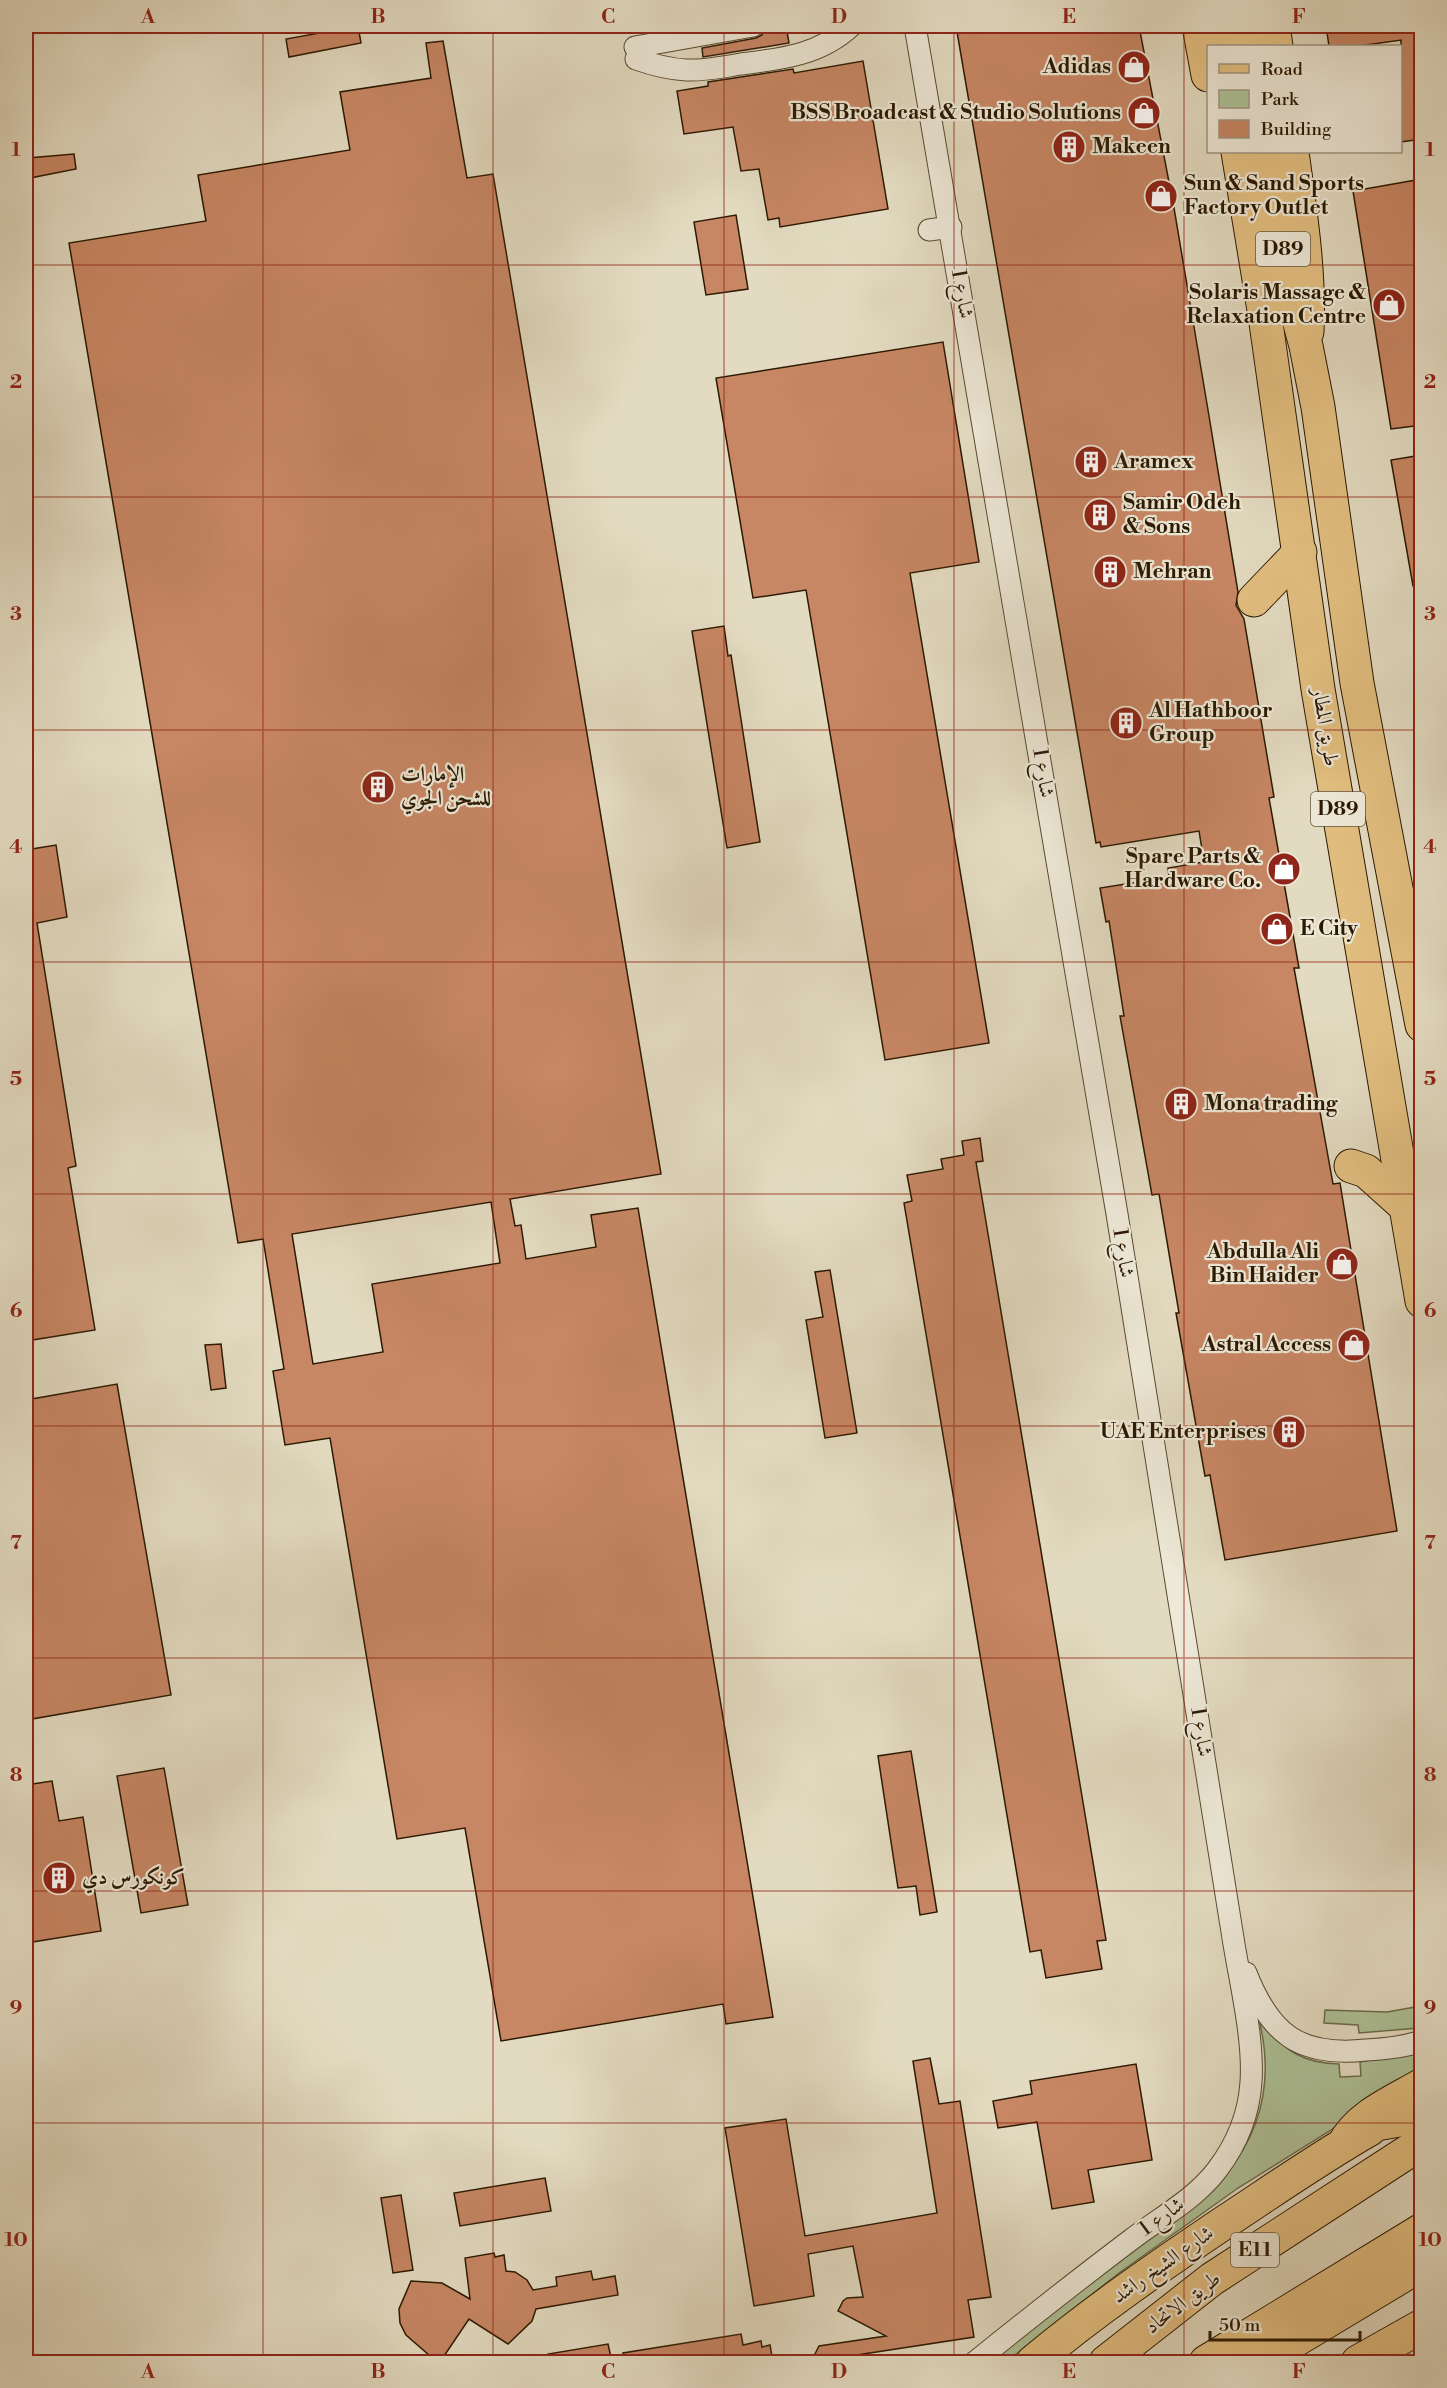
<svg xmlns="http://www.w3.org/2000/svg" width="1447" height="2388" font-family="'Libre Bodoni',Amiri,serif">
<rect width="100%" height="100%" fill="#e3dbc1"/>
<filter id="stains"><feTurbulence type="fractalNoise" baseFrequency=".00333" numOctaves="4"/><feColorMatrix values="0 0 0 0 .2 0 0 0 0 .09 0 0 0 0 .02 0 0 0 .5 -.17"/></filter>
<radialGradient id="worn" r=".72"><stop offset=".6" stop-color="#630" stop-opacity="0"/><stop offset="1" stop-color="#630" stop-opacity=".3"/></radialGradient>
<g fill="#aec197" stroke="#6c6d4c" stroke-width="1.5">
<polygon points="1421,2006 1421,2027 1419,2028 1359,2033 1358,2025 1324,2023 1325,2010 1387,2012"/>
<path d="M1260,2024H1262C1286,2051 1302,2063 1339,2064L1340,2077L1361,2076L1360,2062L1421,2051V2074L1238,2188L1119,2273L1006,2362H987L1226,2174C1262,2130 1273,2080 1260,2024Z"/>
</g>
<g fill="#c78664" stroke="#2b1900" stroke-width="1.5" fill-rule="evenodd">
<polygon points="358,26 361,43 289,57 286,39"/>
<polygon points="765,26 786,26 789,43 703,57 702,48 756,38 762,35"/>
<polygon points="956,26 1139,26 1174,208 1208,410 1238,592 1236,605 1244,619 1274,797 1269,798 1299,968 1294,968 1333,1184 1340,1183 1397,1531 1225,1560 1210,1475 1205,1476 1176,1313 1179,1313 1159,1194 1152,1195 1120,1016 1124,1016 1109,921 1106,922 1100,888 1169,877 1168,868 1204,862 1199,831 1101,847 1100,842 1096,843"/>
<polygon points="1326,26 1422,26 1422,139 1401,142 1401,40 1359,46 1329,46"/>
<path d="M443,41L467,178L493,174L661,1174L510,1199L515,1226L521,1225L526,1259L596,1247L591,1215L638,1208L773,2017L726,2024L723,2004L501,2041L465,1828L397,1839L330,1438L285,1445L273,1371L284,1369L263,1239L238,1243L69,243L206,221L198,175L350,150L340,92L431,78L426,43ZM491,1202L500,1263L372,1284L383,1352L313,1364L292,1234Z"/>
<polygon points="863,61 888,209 780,227 779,218 768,220 759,169 741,171 733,127 684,134 677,91 708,86 708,82 793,69 794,73"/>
<polygon points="74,154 76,169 30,178 28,158"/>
<polygon points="1422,179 1422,425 1391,429 1353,191"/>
<polygon points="736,215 748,289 706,295 694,222"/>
<polygon points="943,342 979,562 910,573 989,1043 885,1060 806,590 753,598 716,378"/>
<polygon points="1422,455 1422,586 1413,586 1391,460"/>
<polygon points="724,626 728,656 731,655 760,842 727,848 692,631"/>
<polygon points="56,845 67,917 37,923 76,1166 68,1168 95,1330 26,1341 26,850"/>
<polygon points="980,1138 983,1161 976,1162 1106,1940 1097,1941 1102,1969 1046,1978 1041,1950 1030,1952 904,1203 912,1201 907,1175 943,1169 941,1159 964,1155 962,1141"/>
<polygon points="830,1270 857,1433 825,1438 806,1320 823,1317 815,1272"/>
<polygon points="221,1344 226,1388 211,1390 205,1345"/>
<polygon points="117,1384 171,1695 26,1720 26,1400"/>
<polygon points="911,1751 937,1912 920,1915 916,1886 898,1888 878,1756"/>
<polygon points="164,1768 188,1905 141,1913 117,1776"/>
<polygon points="52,1781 59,1821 83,1817 101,1931 26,1943 26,1785"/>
<polygon points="930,2058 939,2104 960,2101 991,2297 968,2300 974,2337 811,2362 819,2346 886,2336 838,2311 843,2301 847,2298 863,2297 853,2246 808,2254 814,2296 754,2306 725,2128 786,2119 805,2236 937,2213 913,2061"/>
<polygon points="1136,2064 1152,2160 1088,2170 1094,2202 1052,2209 1037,2122 998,2128 993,2101 1032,2094 1030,2081"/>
<polygon points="545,2178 551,2211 460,2226 454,2193"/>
<polygon points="401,2195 413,2270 393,2273 381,2198"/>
<polygon points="494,2253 495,2257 504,2255 506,2271 515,2272 527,2280 533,2290 557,2286 556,2277 591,2271 593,2280 615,2276 618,2295 536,2309 532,2321 508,2344 469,2319 440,2362 437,2362 406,2335 400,2323 399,2309 411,2281 442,2283 470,2299 465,2258"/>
<polygon points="741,2334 743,2345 761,2341 762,2347 770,2345 773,2362 623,2362 623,2353"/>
<polygon points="608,2344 612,2362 549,2362 548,2354"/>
</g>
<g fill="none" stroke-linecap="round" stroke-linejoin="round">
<defs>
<g id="minor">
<path d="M915,26L1117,1214L1233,1938C1240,1983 1254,2038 1251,2082C1249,2114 1236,2145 1217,2170C1195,2199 1161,2217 1132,2239C1079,2279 1027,2320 975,2362"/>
<polyline points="635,47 753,26"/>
<path d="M636,59C653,65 668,69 686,70C704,71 722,67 741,64C781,59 820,55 851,26"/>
<polyline points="929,230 951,227"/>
<path d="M1246,1973C1270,2034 1299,2057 1366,2050C1385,2049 1404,2047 1422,2041"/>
</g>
<g id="primary">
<polyline points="1199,26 1208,75"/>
<polyline points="1273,26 1276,46"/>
<path d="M1292,152C1300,211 1310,272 1307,332"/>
<polyline points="1382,2123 1422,2116"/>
<path d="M1033,2362C1094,2311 1161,2265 1228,2220C1275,2189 1321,2157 1370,2129"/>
</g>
<g id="trunk">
<polyline points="1217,26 1221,46"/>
<polyline points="1245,26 1248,46"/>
<polyline points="1238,152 1265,316 1318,689 1422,1301"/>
<polyline points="1266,152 1290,287 1306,346 1318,407 1357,683 1422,1025"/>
<polyline points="1254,600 1300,552"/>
<polyline points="1351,1166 1366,1171 1405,1206"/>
<path d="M1344,2144C1358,2116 1395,2101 1422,2085"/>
<polyline points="1358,2362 1422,2326"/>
</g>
<g id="motorway">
<polyline points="1106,2362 1212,2279 1412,2149"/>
<polyline points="1206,2362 1422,2230"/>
<polyline points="1259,2362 1422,2264"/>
</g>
</defs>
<use href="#minor" stroke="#594a30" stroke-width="23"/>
<use href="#primary" stroke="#2b1900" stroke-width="35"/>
<use href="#trunk" stroke="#2b1900" stroke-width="35"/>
<use href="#motorway" stroke="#2b1900" stroke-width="35"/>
<use href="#minor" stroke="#ede8d7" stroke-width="21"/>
<use href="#primary" stroke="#e2be80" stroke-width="33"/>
<use href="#trunk" stroke="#e2be80" stroke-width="33"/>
<use href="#motorway" stroke="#e2be80" stroke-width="33"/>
</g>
<path fill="none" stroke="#8f2418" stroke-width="1.5" stroke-opacity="0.55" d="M263,26V2362M493,26V2362M724,26V2362M954,26V2362M1184,26V2362M26,265H1422M26,497H1422M26,730H1422M26,962H1422M26,1194H1422M26,1426H1422M26,1658H1422M26,1891H1422M26,2123H1422"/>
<defs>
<symbol id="shop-disc" viewBox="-11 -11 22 22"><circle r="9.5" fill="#8f2418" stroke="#ede8d7"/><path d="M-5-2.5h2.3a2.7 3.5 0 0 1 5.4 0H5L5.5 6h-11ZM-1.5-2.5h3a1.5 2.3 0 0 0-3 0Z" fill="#fff"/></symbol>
<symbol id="building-disc" viewBox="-11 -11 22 22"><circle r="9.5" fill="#8f2418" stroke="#ede8d7"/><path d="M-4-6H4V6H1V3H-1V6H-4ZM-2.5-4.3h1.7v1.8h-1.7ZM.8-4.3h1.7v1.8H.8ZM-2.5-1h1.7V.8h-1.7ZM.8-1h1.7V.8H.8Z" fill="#fff"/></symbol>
</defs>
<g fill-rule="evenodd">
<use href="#shop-disc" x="1115" y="48" width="38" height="38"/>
<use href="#shop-disc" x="1125" y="94" width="38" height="38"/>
<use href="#building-disc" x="1050" y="128" width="38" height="38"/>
<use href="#shop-disc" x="1142" y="177" width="38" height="38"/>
<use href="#shop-disc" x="1370" y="286" width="38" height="38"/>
<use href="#building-disc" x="1072" y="443" width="38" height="38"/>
<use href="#building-disc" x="1081" y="496" width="38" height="38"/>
<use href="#building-disc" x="1091" y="553" width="38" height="38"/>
<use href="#building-disc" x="1107" y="704" width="38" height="38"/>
<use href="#building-disc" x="359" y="768" width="38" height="38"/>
<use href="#shop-disc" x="1265" y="850" width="38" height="38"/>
<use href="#shop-disc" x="1258" y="910" width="38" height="38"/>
<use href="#building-disc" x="1162" y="1085" width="38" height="38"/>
<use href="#shop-disc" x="1323" y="1245" width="38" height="38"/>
<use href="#shop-disc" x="1335" y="1326" width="38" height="38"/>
<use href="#building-disc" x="1270" y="1413" width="38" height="38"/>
<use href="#building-disc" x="40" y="1859" width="38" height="38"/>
</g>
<g text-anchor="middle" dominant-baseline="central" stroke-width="4.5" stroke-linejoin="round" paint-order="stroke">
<g fill="#ede8d7" stroke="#655740" stroke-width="1.5">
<rect x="1256" y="232" width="54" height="34" rx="4.5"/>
<rect x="1311" y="792" width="54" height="34" rx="4.5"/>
<rect x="1231" y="2233" width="48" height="34" rx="4.5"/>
</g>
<g font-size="20" font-weight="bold" fill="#2b1900">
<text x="1283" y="249">D89</text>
<text x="1338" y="809">D89</text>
<text x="1255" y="2250">E11</text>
</g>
<g font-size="21" font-weight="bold" fill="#2b1900" stroke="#ede8d7" text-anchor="start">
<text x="1111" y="67" text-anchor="end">Adidas</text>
<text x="1121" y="113" text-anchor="end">BSS Broadcast &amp; Studio Solutions</text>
<text x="1092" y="147">Makeen</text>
<text x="1184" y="184">Sun &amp; Sand Sports<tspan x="1184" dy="24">Factory Outlet</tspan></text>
<text x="1366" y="293" text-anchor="end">Solaris Massage &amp;<tspan x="1366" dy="24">Relaxation Centre</tspan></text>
<text x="1114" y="462">Aramex</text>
<text x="1123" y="503">Samir Odeh<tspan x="1123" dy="24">&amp; Sons</tspan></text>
<text x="1133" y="572">Mehran</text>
<text x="1149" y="711">Al Hathboor<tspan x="1149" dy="24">Group</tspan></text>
<text x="401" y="775">الإمارات<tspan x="401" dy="24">للشحن الجوي</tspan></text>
<text x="1261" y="857" text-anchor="end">Spare Parts &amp;<tspan x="1261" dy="24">Hardware Co.</tspan></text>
<text x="1300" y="929">E City</text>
<text x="1204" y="1104">Mona trading</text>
<text x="1319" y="1252" text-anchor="end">Abdulla Ali<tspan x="1319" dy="24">Bin Haider</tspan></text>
<text x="1331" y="1345" text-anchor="end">Astral Access</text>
<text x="1266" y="1432" text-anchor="end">UAE Enterprises</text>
<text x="82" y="1878">كونكورس دي</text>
</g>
<g font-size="21" fill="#2b1900" stroke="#ede8d7">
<text transform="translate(962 294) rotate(80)">شارع 1</text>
<text transform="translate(1325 727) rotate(81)">طريق المطار</text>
<text transform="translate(1043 773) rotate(81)">شارع 1</text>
<text transform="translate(1123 1253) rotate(81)">شارع 1</text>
<text transform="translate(1201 1732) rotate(81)">شارع 1</text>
<text transform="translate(1162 2217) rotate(-36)">شارع 1</text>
<text transform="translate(1163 2265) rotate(-35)">شارع الشيخ راشد</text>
<text transform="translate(1183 2303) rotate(-37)">طريق الاتحاد</text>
</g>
</g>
<rect width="1447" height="2388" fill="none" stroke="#e3dbc1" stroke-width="66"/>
<rect x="1207" y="45" width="195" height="108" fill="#ede8d7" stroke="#9f9581" stroke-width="1.5"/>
<rect x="1219" y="64" width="30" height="9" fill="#e2be80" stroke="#9f9581" stroke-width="1.5"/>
<text x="1261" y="75" font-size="18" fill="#2b1900">Road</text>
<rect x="1219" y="90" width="30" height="18" fill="#aec197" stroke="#9f9581" stroke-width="1.5"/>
<text x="1261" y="105" font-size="18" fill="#2b1900">Park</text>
<rect x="1219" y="120" width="30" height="18" fill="#c78664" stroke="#9f9581" stroke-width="1.5"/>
<text x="1261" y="135" font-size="18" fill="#2b1900">Building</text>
<path d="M1210 2331v9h150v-9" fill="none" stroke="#2b1900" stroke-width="3"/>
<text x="1219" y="2331" font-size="18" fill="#2b1900" stroke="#ede8d7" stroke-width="4.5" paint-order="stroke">50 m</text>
<rect x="33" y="33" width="1381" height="2322" fill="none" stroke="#8f2418" stroke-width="2"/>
<g font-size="20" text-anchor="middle" font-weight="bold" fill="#8f2418">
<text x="148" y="23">A</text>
<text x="378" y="23">B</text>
<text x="608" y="23">C</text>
<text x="839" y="23">D</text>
<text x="1069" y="23">E</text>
<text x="1299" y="23">F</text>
<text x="16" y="156">1</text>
<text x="1430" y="156">1</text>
<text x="16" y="388">2</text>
<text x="1430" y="388">2</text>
<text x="16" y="620">3</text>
<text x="1430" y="620">3</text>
<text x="16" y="853">4</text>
<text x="1430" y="853">4</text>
<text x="16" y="1085">5</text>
<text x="1430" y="1085">5</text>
<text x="16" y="1317">6</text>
<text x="1430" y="1317">6</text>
<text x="16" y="1549">7</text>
<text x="1430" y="1549">7</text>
<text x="16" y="1781">8</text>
<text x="1430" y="1781">8</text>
<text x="16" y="2014">9</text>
<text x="1430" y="2014">9</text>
<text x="16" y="2246">10</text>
<text x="1430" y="2246">10</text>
<text x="148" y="2378">A</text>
<text x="378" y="2378">B</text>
<text x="608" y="2378">C</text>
<text x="839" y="2378">D</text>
<text x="1069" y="2378">E</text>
<text x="1299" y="2378">F</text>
</g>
<rect width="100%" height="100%" filter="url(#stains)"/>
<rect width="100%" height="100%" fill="url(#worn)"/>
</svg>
